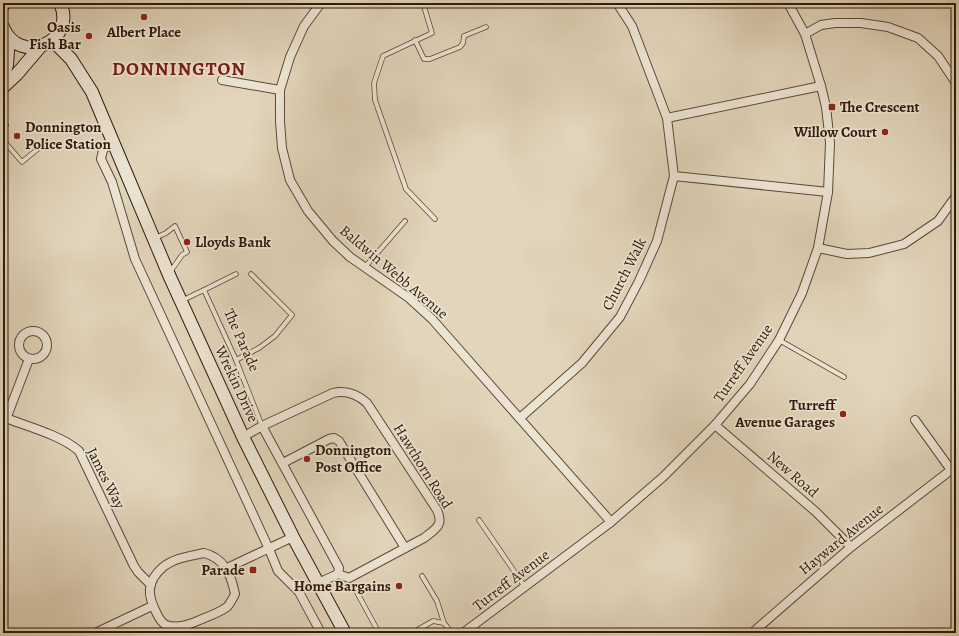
<svg xmlns="http://www.w3.org/2000/svg" width="959" height="636" font-family="Alegreya,serif">
<rect width="100%" height="100%" fill="#e2d5bb"/>
<filter id="stains"><feTurbulence type="fractalNoise" baseFrequency=".005" numOctaves="4"/><feColorMatrix values="0 0 0 0 .2 0 0 0 0 .09 0 0 0 0 .02 0 0 0 .5 -.17"/></filter>
<radialGradient id="worn" r=".72"><stop offset=".6" stop-color="#630" stop-opacity="0"/><stop offset="1" stop-color="#630" stop-opacity=".3"/></radialGradient>
<g fill="none" stroke-linecap="round" stroke-linejoin="round">
<defs>
<g id="lane">
<polyline points="423,3 432,33 383,56 374,83 375,100 406,189 435,219"/>
<polyline points="415,40 424,59 430,59 460,47 463,43 464,36 486,27"/>
<polyline points="3,128 6,125"/>
<polyline points="3,140 22,162 40,147"/>
<polyline points="155,238 166,233 175,226 187,252 182,255 170,272"/>
<polyline points="365,267 405,221"/>
<polyline points="204,290 236,274"/>
<polyline points="183,300 204,290 236,360 262,426"/>
<polyline points="779,340 844,377"/>
<polyline points="236,360 259,348 275,336 292,315 251,274"/>
<polyline points="479,520 525,587"/>
<polyline points="422,576 437,601 444,623"/>
<polyline points="354,587 379,633"/>
<polyline points="412,633 433,621 444,623 452,633"/>
</g>
<g id="street">
<polyline points="321,3 304,26 290,57 280,90 280,121 282,148 290,180 308,211 333,241 350,257 409,298 432,319 611,522"/>
<polyline points="617,3 632,26 667,118"/>
<polyline points="805,34 821,25 835,23 861,23 888,27 918,38 938,56 956,83"/>
<polyline points="222,80 280,90"/>
<polyline points="112,141 103,150 101,159 112,182 135,259 269,549 278,571 299,592 321,633"/>
<polyline points="674,176 667,118 821,86"/>
<polyline points="818,248 847,254 869,253 904,244 938,221 956,196"/>
<circle cx="33" cy="345" r="14"/>
<path d="M3,417C26,426 61,435 79,451L134,566L138,572L151,585"/>
<polyline points="520,418 582,363 620,317 639,281 657,241 674,176 828,192"/>
<polyline points="6,419 29,359"/>
<polyline points="715,425 816,512 851,547"/>
<path d="M262,426L333,393C346,390 357,394 367,403L437,510C444,525 436,529 424,538L349,578L338,574L318,583"/>
<polyline points="243,437 262,426 339,568 338,574"/>
<polyline points="283,463 329,439 334,438 339,441 405,548"/>
<path d="M204,553C224,558 231,574 235,594C233,598 230,604 227,607C220,612 210,616 202,619C190,624 180,629 166,625C162,623 159,618 157,614C147,595 146,582 163,567C174,558 190,556 204,553Z"/>
<polyline points="227,568 293,537"/>
<polyline points="95,633 152,606"/>
<polyline points="463,633 611,522 663,477 715,425 750,384 779,340 802,293 818,248 828,192 830,143 826,107 821,86 805,34 788,3"/>
<polyline points="752,633 851,547 951,470 915,420"/>
</g>
<g id="secondary">
<polyline points="3,6 4,3"/>
<path d="M3,27C19,67 78,42 60,3"/>
<polyline points="52,40 71,59 92,92 169,275 243,437 293,537 345,633"/>
<polyline points="3,77 7,65 9,37"/>
<polyline points="3,87 17,74 40,47"/>
</g>
</defs>
<use href="#lane" stroke="#5c4936" stroke-width="5.5"/>
<use href="#street" stroke="#5c4936" stroke-width="10"/>
<use href="#secondary" stroke="#301a0a" stroke-width="14"/>
<use href="#lane" stroke="#ece4d3" stroke-width="4"/>
<use href="#street" stroke="#ece4d3" stroke-width="8"/>
<use href="#secondary" stroke="#ece4d3" stroke-width="12"/>
</g>
<g fill="#8f2418" stroke="#ece4d3" stroke-width="1.5">
<circle cx="144" cy="17" r="4"/>
<circle cx="89" cy="36" r="4"/>
<rect x="828" y="103" width="8" height="8" rx="2"/>
<circle cx="885" cy="132" r="4"/>
<circle cx="17" cy="136" r="4"/>
<circle cx="187" cy="242" r="4"/>
<circle cx="843" cy="414" r="4"/>
<circle cx="307" cy="459" r="4"/>
<rect x="249" y="566" width="8" height="8" rx="2"/>
<circle cx="399" cy="586" r="4"/>
</g>
<g text-anchor="middle" dominant-baseline="central" stroke-width="3.5" stroke-linejoin="round" paint-order="stroke">
<g font-size="15" font-weight="bold" fill="#301a0a" stroke="#ece4d3" text-anchor="end">
<text x="81" y="27">Oasis<tspan x="81" dy="17">Fish Bar</tspan></text>
<text x="144" y="32" text-anchor="middle">Albert Place</text>
<text x="840" y="107" text-anchor="start">The Crescent</text>
<text x="25" y="127" text-anchor="start">Donnington<tspan x="25" dy="17">Police Station</tspan></text>
<text x="877" y="132">Willow Court</text>
<text x="195" y="242" text-anchor="start">Lloyds Bank</text>
<text x="835" y="405">Turreff<tspan x="835" dy="17">Avenue Garages</tspan></text>
<text x="315" y="450" text-anchor="start">Donnington<tspan x="315" dy="17">Post Office</tspan></text>
<text x="245" y="570">Parade</text>
<text x="391" y="586">Home Bargains</text>
</g>
<g font-size="15" fill="#301a0a" stroke="#ece4d3">
<text transform="translate(394 272) rotate(40)">Baldwin Webb Avenue</text>
<text transform="translate(624 274) rotate(-63)">Church Walk</text>
<text transform="translate(242 340) rotate(66)">The Parade</text>
<text transform="translate(743 363) rotate(-55)">Turreff Avenue</text>
<text transform="translate(237 384) rotate(65)">Wrekin Drive</text>
<text transform="translate(423 466) rotate(58)">Hawthorn Road</text>
<text transform="translate(793 474) rotate(41)">New Road</text>
<text transform="translate(106 478) rotate(63)">James Way</text>
<text transform="translate(841 539) rotate(-39)">Hayward Avenue</text>
<text transform="translate(511 580) rotate(-37)">Turreff Avenue</text>
</g>
<g font-size="19" font-weight="bold" letter-spacing="1" fill="#7a1f14" stroke="#ece4d3">
<text x="179" y="69">DONNINGTON</text>
</g>
</g>
<rect width="959" height="636" fill="none" stroke="#e2d5bb" stroke-width="16"/>
<rect x="4" y="4" width="951" height="628" fill="none" stroke="#301a0a" stroke-width="2"/>
<rect x="8" y="8" width="943" height="620" fill="none" stroke="#301a0a"/>
<rect width="100%" height="100%" filter="url(#stains)"/>
<rect width="100%" height="100%" fill="url(#worn)"/>
</svg>
